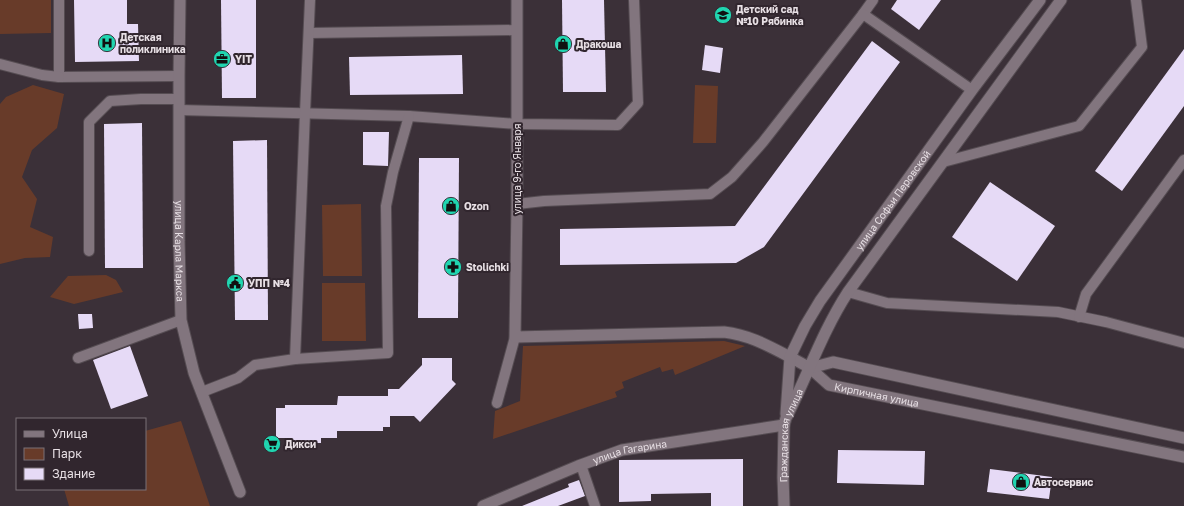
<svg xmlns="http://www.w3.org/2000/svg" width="1184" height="506" font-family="'Golos Text',sans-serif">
<rect width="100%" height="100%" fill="#3b3038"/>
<g fill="#683b29">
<polygon points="0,0 51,0 51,33 0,34"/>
<polygon points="33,85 64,94 57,128 32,150 22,177 37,199 30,227 53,237 50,257 25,258 0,264 0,104 6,97"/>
<polygon points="695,85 718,86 716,143 693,143"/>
<polygon points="361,204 362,276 323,276 322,205"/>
<polygon points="106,275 116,280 123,292 74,304 50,297 68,276"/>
<polygon points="322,283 365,283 366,341 322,341"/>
<polygon points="724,341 745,346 675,375 673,369 662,372 660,367 622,382 624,388 615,392 617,397 493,439 495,411 520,401 523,346"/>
<polygon points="181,421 210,506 69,506 64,489 145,489 145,431"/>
</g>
<g fill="#e6daf6">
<polygon points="74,0 127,0 127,24 138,24 139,61 75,62"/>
<polygon points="221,0 256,0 256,98 222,98"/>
<polygon points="562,0 604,0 606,92 563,92"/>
<polygon points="897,0 941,0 919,30 891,9"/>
<polygon points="872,41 900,62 764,247 736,263 560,265 560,229 735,226"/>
<polygon points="705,45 723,48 720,73 702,70"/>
<polygon points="1184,49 1184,106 1122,191 1095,171"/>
<polygon points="462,55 463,94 350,95 349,57"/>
<polygon points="142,123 143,268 105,268 104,124"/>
<polygon points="363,132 389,132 388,166 363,165"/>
<polygon points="267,140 268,320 235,320 233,141"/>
<polygon points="419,158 459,158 458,318 418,318"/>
<polygon points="990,182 1055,226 1017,281 952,237"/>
<polygon points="78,314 92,314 93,328 79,329"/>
<polygon points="130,346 148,396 111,409 93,360"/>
<polygon points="422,358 452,358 452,380 456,384 420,422 414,416 390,416 390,427 383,427 383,431 337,431 337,438 321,438 321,443 286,443 286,438 276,438 276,408 285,408 285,405 337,405 338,396 388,396 388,389 399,389 422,365"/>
<polygon points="838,450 925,451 924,485 837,483"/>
<polygon points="743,459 743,506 711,506 711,493 651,494 651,501 619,502 619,460"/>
<polygon points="990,469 1052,477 1049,499 987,492"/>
<polygon points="579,480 585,496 558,506 522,506 569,487 568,484"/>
</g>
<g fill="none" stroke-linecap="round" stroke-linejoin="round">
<defs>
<g id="service">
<polyline points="59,0 59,77 179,76"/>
<polyline points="863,14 873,0"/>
<polyline points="309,33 517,30"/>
<polyline points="0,64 42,75 59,77"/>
<polyline points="179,110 409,116 517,124 618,125 638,103 634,0"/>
<polyline points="943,162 1079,126 1142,47 1136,0"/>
<polyline points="517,204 544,201 710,194 732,177 763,142 863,14 972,90"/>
<polyline points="89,251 89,122 110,101 141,99 179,99"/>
<polyline points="848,292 887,303 1058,312 1106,322 1184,343"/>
<polyline points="1079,317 1086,294 1184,160"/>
<polyline points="78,358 181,320"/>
<polyline points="295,359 305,113 310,0"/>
<polyline points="202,392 238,378 255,365 295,359 388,353 386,206 393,172 409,116"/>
<polyline points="497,403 515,337"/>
<polyline points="581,465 595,506"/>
</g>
<g id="minor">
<path id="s1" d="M180,0L179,76V241L181,320L194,373L240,492"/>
<path d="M517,0V204L515,337L724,332C749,335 767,345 790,357"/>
<path id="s2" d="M483,506L578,466L622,450L784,425"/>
</g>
<g id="tertiary">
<path id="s3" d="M790,357L810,368L829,385L1184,457"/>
<polyline points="810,368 833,362 1184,438"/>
<path id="s4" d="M786,414L790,357L805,326L820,301L972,90L1040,0"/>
<path id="s5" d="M784,506L783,477L784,425L786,418C807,377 822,332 848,292L1061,0"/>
</g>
</defs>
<use href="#service" stroke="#554c52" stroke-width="12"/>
<use href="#minor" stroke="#554c52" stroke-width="13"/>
<use href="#tertiary" stroke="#554c52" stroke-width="13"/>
<use href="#service" stroke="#82757e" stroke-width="10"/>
<use href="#minor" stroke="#82757e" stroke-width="11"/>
<use href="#tertiary" stroke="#82757e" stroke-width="11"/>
</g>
<defs>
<symbol id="school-disc" viewBox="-11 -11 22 22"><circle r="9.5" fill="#20d5b0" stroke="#31262e"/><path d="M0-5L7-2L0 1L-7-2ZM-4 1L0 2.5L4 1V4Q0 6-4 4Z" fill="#111"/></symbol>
<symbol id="hospital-disc" viewBox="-11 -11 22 22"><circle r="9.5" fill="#20d5b0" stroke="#31262e"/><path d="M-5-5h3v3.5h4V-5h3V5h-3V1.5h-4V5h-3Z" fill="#111"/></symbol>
<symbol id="shop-disc" viewBox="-11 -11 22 22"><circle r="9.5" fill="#20d5b0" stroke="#31262e"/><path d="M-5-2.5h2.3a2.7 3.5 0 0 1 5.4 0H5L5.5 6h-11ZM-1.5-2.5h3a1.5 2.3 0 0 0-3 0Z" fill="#111"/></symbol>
<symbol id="office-disc" viewBox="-11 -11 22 22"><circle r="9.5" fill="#20d5b0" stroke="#31262e"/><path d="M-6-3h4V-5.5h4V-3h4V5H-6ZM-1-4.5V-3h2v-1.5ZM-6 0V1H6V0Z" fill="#111"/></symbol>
<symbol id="pharmacy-disc" viewBox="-11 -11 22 22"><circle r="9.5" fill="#20d5b0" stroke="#31262e"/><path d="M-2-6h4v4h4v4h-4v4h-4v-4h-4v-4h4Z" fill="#111"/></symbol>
<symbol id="civic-disc" viewBox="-11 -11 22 22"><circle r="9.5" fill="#20d5b0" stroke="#31262e"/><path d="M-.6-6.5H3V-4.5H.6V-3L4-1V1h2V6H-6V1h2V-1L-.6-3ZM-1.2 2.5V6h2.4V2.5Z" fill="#111"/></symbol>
<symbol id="supermarket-disc" viewBox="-11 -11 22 22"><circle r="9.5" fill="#20d5b0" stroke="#31262e"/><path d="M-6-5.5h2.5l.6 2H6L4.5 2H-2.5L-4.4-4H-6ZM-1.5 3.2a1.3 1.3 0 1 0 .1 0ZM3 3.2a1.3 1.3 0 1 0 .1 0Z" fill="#111"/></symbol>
</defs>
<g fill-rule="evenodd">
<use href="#school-disc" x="713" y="5" width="20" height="20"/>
<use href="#hospital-disc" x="97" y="33" width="20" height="20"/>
<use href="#shop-disc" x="553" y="34" width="20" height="20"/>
<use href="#office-disc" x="212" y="49" width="20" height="20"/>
<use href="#shop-disc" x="441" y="196" width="20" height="20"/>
<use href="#pharmacy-disc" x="443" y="257" width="20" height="20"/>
<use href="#civic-disc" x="225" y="273" width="20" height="20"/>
<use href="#supermarket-disc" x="262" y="434" width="20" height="20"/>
<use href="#shop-disc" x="1011" y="472" width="20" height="20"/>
</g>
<g text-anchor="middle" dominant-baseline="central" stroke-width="4" stroke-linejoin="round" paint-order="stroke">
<g font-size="10" font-weight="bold" fill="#e7dfe4" stroke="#31262e" text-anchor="start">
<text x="736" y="9">Детский сад<tspan x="736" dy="12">№10 Рябинка</tspan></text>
<text x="120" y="37">Детская<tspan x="120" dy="12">поликлиника</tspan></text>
<text x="576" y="44">Дракоша</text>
<text x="235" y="59">YIT</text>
<text x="464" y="206">Ozon</text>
<text x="466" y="267">Stolichki</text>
<text x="248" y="283">УПП №4</text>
<text x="285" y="444">Дикси</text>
<text x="1034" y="482">Автосервис</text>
</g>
<g font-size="10" fill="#e7dfe4" stroke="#31262e">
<text transform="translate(517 169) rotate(-90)">улица 9-го Января</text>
<text stroke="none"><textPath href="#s4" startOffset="245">улица Софьи Перовской</textPath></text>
<text stroke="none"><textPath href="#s1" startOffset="251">улица Карла Маркса</textPath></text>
<text stroke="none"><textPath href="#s3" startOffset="97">Кирпичная улица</textPath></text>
<text stroke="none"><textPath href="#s5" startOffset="72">Гражданская улица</textPath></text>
<text stroke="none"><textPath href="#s2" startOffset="157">улица Гагарина</textPath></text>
</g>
</g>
<rect x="16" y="418" width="130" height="72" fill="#31262e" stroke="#7a7077"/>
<rect x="24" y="431" width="20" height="6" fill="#82757e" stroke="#7a7077"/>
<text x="52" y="438" font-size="12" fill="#e7dfe4">Улица</text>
<rect x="24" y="448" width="20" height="12" fill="#683b29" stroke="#7a7077"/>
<text x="52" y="458" font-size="12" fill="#e7dfe4">Парк</text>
<rect x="24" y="468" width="20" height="12" fill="#e6daf6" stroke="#7a7077"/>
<text x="52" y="478" font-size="12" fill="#e7dfe4">Здание</text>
</svg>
